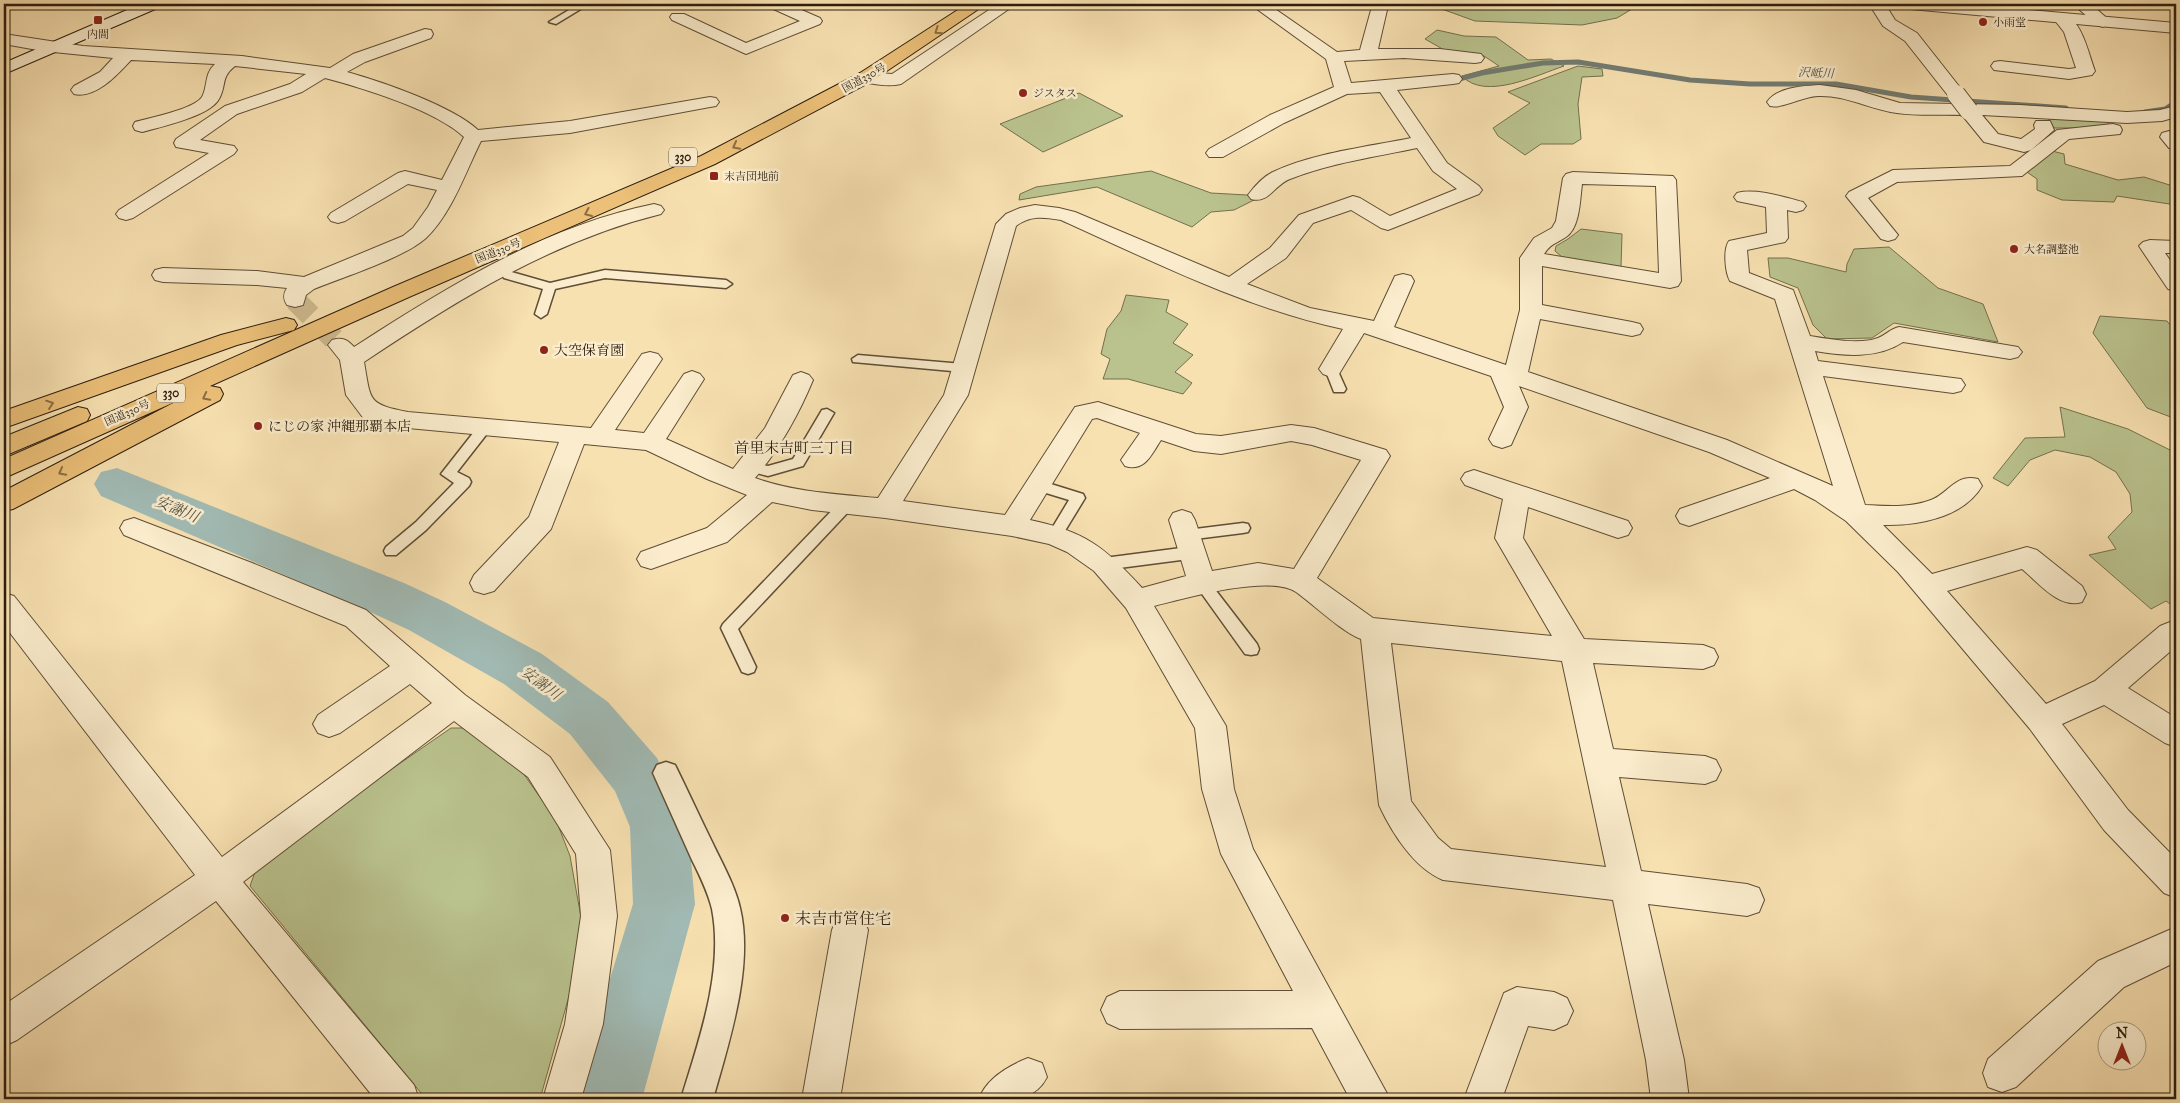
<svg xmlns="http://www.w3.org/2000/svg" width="2180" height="1103" font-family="'IM FELL Great Primer','Noto Serif JP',serif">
<rect width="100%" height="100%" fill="#f8e1b1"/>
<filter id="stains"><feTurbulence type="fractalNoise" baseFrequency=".004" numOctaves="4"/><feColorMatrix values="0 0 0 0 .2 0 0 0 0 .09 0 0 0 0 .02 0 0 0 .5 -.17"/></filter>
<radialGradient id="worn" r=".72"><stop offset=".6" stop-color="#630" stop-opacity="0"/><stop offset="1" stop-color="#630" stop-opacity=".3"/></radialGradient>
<g fill="#bac38e" stroke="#73704e">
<polygon points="1388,4 1632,4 1632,9 1617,18 1582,25 1475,21 1439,8"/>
<path d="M1437,30L1464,36L1496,37L1528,60L1551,59L1564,66C1537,75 1485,101 1462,76L1499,66L1484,56L1446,51L1425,39Z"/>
<polygon points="1578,66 1602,69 1603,76 1582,77 1578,104 1581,139 1573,144 1541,144 1525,155 1498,136 1493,128 1530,103 1508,92"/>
<polygon points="1079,93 1123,116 1043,152 1000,124"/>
<polygon points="2046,115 2108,120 2108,128 2054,128"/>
<polygon points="2052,151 2064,154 2065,164 2118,180 2144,177 2176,187 2176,205 2117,196 2114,202 2062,200 2037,190 2037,179 2024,170"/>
<polygon points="1151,171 1211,193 1247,195 1256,199 1234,210 1211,212 1192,227 1097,187 1019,200 1020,194 1036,187"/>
<polygon points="1581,229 1622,234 1621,267 1562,257 1555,251 1556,246 1568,239"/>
<polygon points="1889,247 1938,288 1983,304 1998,342 1894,323 1872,338 1827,339 1813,325 1798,288 1770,277 1768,258 1788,258 1846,272 1847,264 1854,249"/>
<polygon points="1126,295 1169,300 1166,312 1188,324 1173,343 1193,355 1175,372 1192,383 1183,394 1128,379 1103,379 1110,359 1101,354 1107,329 1121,311"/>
<polygon points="2100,316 2167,321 2176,332 2176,419 2147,408 2093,333"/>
<polygon points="2060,407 2128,429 2176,453 2176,601 2173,606 2166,601 2151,609 2089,555 2116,549 2108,537 2132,512 2130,494 2116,472 2090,457 2055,450 2030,460 2008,486 1993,478 2025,438 2065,437"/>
<polygon points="451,728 466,728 523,773 556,820 570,856 582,923 573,982 540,1099 426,1099 250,886 259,861"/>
</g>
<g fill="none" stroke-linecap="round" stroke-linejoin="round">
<g stroke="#727c72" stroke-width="5">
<polyline points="1455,80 1482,73 1543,63 1578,62 1690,80 1750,84 1836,84 1911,97 2066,108"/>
<polyline points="2145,112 2165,109 2176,102"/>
</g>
<polygon fill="#a1bbb5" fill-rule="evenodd" points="117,468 404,583 445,602 542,654 608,702 657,758 666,776 688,827 695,904 642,1099 573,1099 633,904 630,827 615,791 570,734 504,684 409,630 368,611 101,496 94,484 101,472"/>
<polyline stroke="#cfba90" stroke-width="22" stroke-dasharray="22 11" stroke-linecap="butt" points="295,300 340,345"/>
<defs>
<g id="service">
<polygon points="579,4 589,4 556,24 549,22"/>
<polygon points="605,270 726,280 732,284 726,288 605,278 555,289 547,314 541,318 535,314 543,289 504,278 502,275 508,271 550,283"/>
<polygon points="858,355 963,364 969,368 963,372 853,362 852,359"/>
<polygon points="1331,365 1337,369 1346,389 1344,392 1334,392 1325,369"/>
<polygon points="827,409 834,413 803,466 768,476 745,470 743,467 750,462 768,466 793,459 822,410"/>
<polygon points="486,421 493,426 457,472 469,478 471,482 469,486 426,530 396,555 386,555 384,551 386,547 416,522 454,483 441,474 481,423"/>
<polygon points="1038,480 1083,494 1085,498 1060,539 1050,539 1048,535 1069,500 1033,489 1031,485"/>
<polygon points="846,500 851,501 853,505 851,509 738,629 756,667 754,672 748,674 742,672 721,628 723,624 841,501"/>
<polygon points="1243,523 1248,524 1250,528 1248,532 1243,533 1187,540 1182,539 1180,535 1182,531 1187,530"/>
<polygon points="1181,548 1186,550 1189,554 1186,558 1181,560 1104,570 1099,568 1096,564 1099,560 1104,558"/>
<polygon points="1202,577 1207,579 1257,644 1259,649 1257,654 1251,655 1245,654 1197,587 1194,583 1197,579"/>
</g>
<path id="pedestrian" d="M666,762L675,765C688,791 700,818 713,844C723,865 735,886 740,908C754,967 729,1042 713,1099H681C699,1040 724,971 712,909C708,892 700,876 692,860C679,831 666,802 653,773L657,765Z"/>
<g id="minor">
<polygon points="767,4 788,4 820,18 822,21 820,24 746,54 672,20 670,17 672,14 684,14 746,43 800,21 769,7"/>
<path d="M998,4H1016L901,84C889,87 872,84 860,81L857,77L860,73L866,72L892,74Z"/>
<path d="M1250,4H1268L1337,52L1360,50L1371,10L1379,5L1387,10L1378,49H1440L1481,54L1484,58L1481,62L1475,63L1404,58L1344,61L1351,83L1453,74L1459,75L1462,79L1459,83L1453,84L1397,90L1447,163L1479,186L1482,190L1479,194L1388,230L1381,228L1351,210L1313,223L1286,258L1247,284L1310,308L1374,321L1395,276L1403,274L1411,276L1414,281L1394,327L1506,365L1520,310V258L1534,238L1552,228L1556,221L1563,178L1566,174L1573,172L1673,176L1676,180L1681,281L1678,286L1670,288L1542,266V305L1632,322L1640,324L1643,329L1640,334L1632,336L1540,319L1528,372L1727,440L1833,486L1775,299L1730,281C1725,272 1723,249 1729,241L1767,233L1766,207L1737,201L1734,197L1737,193C1756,188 1784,197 1803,202L1806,206L1803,210L1796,212L1787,210L1788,238L1785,242L1747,250L1749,273L1793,290L1810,336C1828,339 1860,345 1878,338C1886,335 1890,329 1899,327L2018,347L2022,352L2018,357L2010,359L1903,342C1878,359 1844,356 1815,351L1818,361L1961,379L1965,385L1961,391L1953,393L1823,376L1865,505C1887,506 1910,508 1931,500C1949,493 1956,473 1978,479L1982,486C1963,518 1917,526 1883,525L1932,574L2027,547L2037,550L2082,586L2086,594L2082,602C2059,609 2039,583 2022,569L1947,591L2046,704L2095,681L2160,626L2170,622L2176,625V650L2173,649L2128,688L2176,718V747L2165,743L2104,705L2062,724L2128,810L2176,859V898L2164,893L2104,830L2030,729L1898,572L1846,521L1815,500L1794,489L1689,526L1680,523L1676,516L1680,509L1770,478L1709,452L1519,386L1528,407L1511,445L1502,448L1493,445L1489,439L1504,407L1491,376L1364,333L1339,374L1331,377L1323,374L1319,369L1343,329C1245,308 1152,261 1061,220C1044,217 1030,215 1016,226L968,395L903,501L1005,515L1075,407L1098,402L1196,434L1221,436L1291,425L1314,428L1386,450L1390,456L1317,578L1373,618L1552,636L1495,538L1503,499L1465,485L1461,479L1465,473L1474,470L1628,521L1632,528L1628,535L1618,538L1528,507L1523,538L1584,639L1703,645L1714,649L1718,657L1714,665L1703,669L1593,663L1613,749L1705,756L1716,760L1721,770L1716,780L1705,784L1619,777L1641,871L1747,884L1759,888L1764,900L1759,912L1747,916L1648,904L1684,1060L1689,1099H1651L1646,1060L1613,900L1443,880C1414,868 1392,833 1379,805L1361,639C1342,632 1314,605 1296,592C1269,574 1186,598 1154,606L1226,726L1234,789L1253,849L1390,1099H1350L1312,1028L1120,1029L1107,1023L1101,1010L1107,997L1120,991H1293L1221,854L1202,789L1195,728L1126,608L1094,571L1067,552L1049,544L1012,536L885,518L812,510L772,502L727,542L651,569L641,566L637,559L641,552L707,528L747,495L707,479L646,450L584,444L551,529L494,591L484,594L474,591L470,583L474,575L529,517L559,442L408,428L364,419L346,395L340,360L328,345L332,340C342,337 347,339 354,347C447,287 545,226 654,204L661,206L664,210L661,214C552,241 457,300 364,362C371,401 367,404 408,412L591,428L642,354L650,352L658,354L662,359L615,430L644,433L684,374L692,371L700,374L704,379L666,439L733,469L765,428L793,375L801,372L809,375L813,380C798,416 780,448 755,478C794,492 836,494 878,498L944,395L996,224L1006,214L1020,208L1035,205L1059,208L1075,212L1229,277L1270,248L1299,215L1353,196L1360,198L1390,216L1457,189L1433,171L1417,148C1375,157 1330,163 1290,179C1274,185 1269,204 1251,199L1248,195C1254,187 1264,176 1273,172C1313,153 1367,147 1411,138L1380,92L1347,94L1284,123L1223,157H1209L1206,153L1209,149L1270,115L1334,87L1326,59ZM1582,184L1656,186L1659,273L1544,254C1550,244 1557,243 1566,237C1580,228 1580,199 1582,184ZM1097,418L1140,433L1121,460L1125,466C1145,472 1151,455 1161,440L1194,451L1221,454L1291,441L1312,445L1361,460L1294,569L1258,563L1212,571L1195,520L1191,513L1182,510L1173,513L1169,520L1186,576L1142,588C1105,547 1084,531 1030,520L1092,419ZM1391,643L1562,661L1606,867L1451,849L1438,838L1411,801Z"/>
<polygon points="1869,4 1885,4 1895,20 1917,33 1962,90 1965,94 1962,98 1950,98 1905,41 1883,26"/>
<polygon points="2073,4 2091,4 2111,22 2103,27 2097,25"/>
<path d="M2061,13C2082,18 2088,53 2095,71L2092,75L2069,79L1994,70L1991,66L1994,62L2000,61L2069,69L2076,68L2064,32L2053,18Z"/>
<path d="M425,29L431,30L433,34L431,38L365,62L347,72C383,82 452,106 478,130L570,121L710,97L716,98L719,102L716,106L710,107L570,133L481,141C465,173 452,213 426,238C404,258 343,277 314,289L306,295L303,305L295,307L287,305C283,299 283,294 287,288L257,285L163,282L155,280L152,275L155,270L163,268L257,271L304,277L403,236L413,228L428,207L437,190L408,184L345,221L338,223L331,221L328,217L331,213L398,173L405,171L442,180L464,137C435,110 363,88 325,78L302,92L237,114L200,140L234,146L237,150L234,154L133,218L126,220L119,218L116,214L119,210L209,153L176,147L174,143L176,139L225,106L290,84L306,74L235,66C220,78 227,85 219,99C210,116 161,127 142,132L135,130L133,126L135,122C150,118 194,109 202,97C208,86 204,74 215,64L131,60C118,74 96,99 74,94L71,90L74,86L100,72L113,58L43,51L4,44V34L83,46L242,56L330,68L353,54Z"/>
<path d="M1820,85L1856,90L1900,103L2020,105L2127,112L2160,110L2176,106V117L2162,121L2127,123L1982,115L1998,134L2021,139L2035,129L2034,125L2036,121H2050L2054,130L2031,150L2024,152L1984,142L1962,115C1941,114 1918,116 1897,113C1869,109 1846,95 1818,96C1801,97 1782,109 1770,106L1767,102C1777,87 1804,86 1820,85Z"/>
<polygon points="2113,124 2120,126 2122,130 2120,134 2069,139 2022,176 1897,182 1868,198 1898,235 1895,239 1888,241 1881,239 1846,196 1849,192 1893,170 2010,166 2057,130"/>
<polygon points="2169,131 2176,134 2176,150 2169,148 2160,137 2162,133"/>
<polygon points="2150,240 2176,241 2176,253 2165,253 2176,269 2176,291 2168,289 2139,246 2143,242"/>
<polygon points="134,518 252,563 366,610 465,695 550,757 610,850 617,916 603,1024 581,1099 543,1099 565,1024 581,916 576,854 528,777 454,721 243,882 414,1085 419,1099 375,1099 216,901 17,1040 4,1046 4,1005 195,875 4,625 4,593 14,596 222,857 432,703 410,684 340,733 329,737 318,733 313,724 318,715 390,666 346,626 124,535 120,528 124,521"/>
<polygon points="850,913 863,918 868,930 840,1099 802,1099 832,930 837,918"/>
<polygon points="2176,927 2176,962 2124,987 2016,1087 2002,1092 1988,1087 1983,1073 1988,1059 2098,961"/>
<polygon points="1517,987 1554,992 1567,998 1573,1011 1567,1024 1554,1030 1528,1026 1502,1099 1464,1099 1504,993"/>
<path d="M1028,1058L1042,1063L1047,1077C1034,1103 1009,1099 979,1099C986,1079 1008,1066 1028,1058Z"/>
</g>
<polygon id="tertiary" points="1902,4 1961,4 2176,23 2176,33 1910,9"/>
<polygon id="secondary" points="141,4 162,4 160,7 4,74 4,63"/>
<g id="trunk">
<polygon points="967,4 986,4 872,81 715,164 409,297 210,386 220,388 223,394 220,400 13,509 4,511 4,491 179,400 4,478 4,459 393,287 701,156 860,73"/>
<polygon points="286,318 294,320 297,325 294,330 237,345 4,428 4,411 221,335"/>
<polygon points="78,407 87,409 90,415 87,421 4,456 4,437"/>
</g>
</defs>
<use href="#service" stroke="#5f4e36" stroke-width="3"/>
<use href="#pedestrian" stroke="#5f4e36" stroke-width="3"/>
<use href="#minor" stroke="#5f4e36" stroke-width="2"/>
<use href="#tertiary" stroke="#5f4e36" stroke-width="2"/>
<use href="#secondary" stroke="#2c1d0d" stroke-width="2"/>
<use href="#trunk" stroke="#2c1d0d" stroke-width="2"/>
<use href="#service" fill="#faeccc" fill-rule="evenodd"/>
<use href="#pedestrian" fill="#faeccc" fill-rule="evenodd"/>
<use href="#minor" fill="#faeccc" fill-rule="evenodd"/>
<use href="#tertiary" fill="#faeccc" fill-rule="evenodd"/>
<use href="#secondary" fill="#faeccc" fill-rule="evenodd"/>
<use href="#trunk" fill="#ecc078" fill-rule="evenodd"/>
<defs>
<polyline id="minor-bridge" points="1956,94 1969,111"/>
</defs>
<use href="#minor-bridge" stroke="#5f4e36" stroke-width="20" stroke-linecap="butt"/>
<use href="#minor-bridge" stroke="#faeccc" stroke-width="18"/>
</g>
<defs><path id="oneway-chevron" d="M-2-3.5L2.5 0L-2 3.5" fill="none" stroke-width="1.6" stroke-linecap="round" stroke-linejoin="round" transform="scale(1.25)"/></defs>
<g stroke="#8c6e42">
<use href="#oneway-chevron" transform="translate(938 31) rotate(146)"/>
<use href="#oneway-chevron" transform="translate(736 146) rotate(152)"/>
<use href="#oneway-chevron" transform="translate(588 213) rotate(156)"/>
<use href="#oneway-chevron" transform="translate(206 397) rotate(153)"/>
<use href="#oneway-chevron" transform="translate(50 404) rotate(-19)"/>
<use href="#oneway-chevron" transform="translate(62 472) rotate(152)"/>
</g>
<g fill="#8f2418" stroke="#faeccc" stroke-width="2">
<rect x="93" y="15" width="10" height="10" rx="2.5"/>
<circle cx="1983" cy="22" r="5"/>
<circle cx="1023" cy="93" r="5"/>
<rect x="709" y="171" width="10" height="10" rx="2.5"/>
<circle cx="2014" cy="249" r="5"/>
<circle cx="544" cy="350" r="5"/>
<circle cx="258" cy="426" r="5"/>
<circle cx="785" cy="918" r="5"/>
</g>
<g text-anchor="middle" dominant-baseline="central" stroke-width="5" stroke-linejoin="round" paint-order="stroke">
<g font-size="11" fill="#2c1d0d" stroke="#faeccc" text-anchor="start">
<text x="1993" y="22">小雨堂</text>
<text x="98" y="34" text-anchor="middle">内間</text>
<text x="1033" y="93">ジスタス</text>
<text x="724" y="176">末吉団地前</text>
<text x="2024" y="249">大名調整池</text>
</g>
<g font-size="11" fill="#2c1d0d" stroke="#faeccc">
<text transform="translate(864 78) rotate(-29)">国道330号</text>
<text transform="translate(498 251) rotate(-22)">国道330号</text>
<text transform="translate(127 413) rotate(-24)">国道330号</text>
</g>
<g font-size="12" font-style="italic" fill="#555448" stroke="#faeccc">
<text transform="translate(1816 73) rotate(2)">沢岻川</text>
</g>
<g fill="#faeccc" stroke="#6a5b46" stroke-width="1">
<rect x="669" y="147.5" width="28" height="19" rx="4"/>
<rect x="157" y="383.5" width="28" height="19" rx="4"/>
</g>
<g font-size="12" font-weight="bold" fill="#2c1d0d">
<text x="683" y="157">330</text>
<text x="171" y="393">330</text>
</g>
<g font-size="14" fill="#2c1d0d" stroke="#faeccc" text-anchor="start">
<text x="554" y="350">大空保育園</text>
<text x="268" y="426">にじの家 沖縄那覇本店</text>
</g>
<g font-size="15" fill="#2c1d0d" stroke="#faeccc">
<text x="794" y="448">首里末吉町三丁目</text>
</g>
<g font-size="15" font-style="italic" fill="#555448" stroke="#faeccc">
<text transform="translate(177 509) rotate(23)">安謝川</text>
<text transform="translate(541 683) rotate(36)">安謝川</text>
</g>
<g font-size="16" fill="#2c1d0d" stroke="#faeccc" text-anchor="start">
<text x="795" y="918">末吉市営住宅</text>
</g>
</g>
<rect width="2180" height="1103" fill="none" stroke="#f8e1b1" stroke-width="20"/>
<rect x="5" y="5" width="2170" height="1093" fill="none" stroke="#2c1d0d" stroke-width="2.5"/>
<rect x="10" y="10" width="2160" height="1083" fill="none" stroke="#2c1d0d"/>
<g transform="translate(2122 1046)"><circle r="24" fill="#faeccc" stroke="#a89980"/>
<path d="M0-4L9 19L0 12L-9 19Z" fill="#8f2418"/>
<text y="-8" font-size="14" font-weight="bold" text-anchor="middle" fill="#2c1d0d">N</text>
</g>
<rect width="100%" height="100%" filter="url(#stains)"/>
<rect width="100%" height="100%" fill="url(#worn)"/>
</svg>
